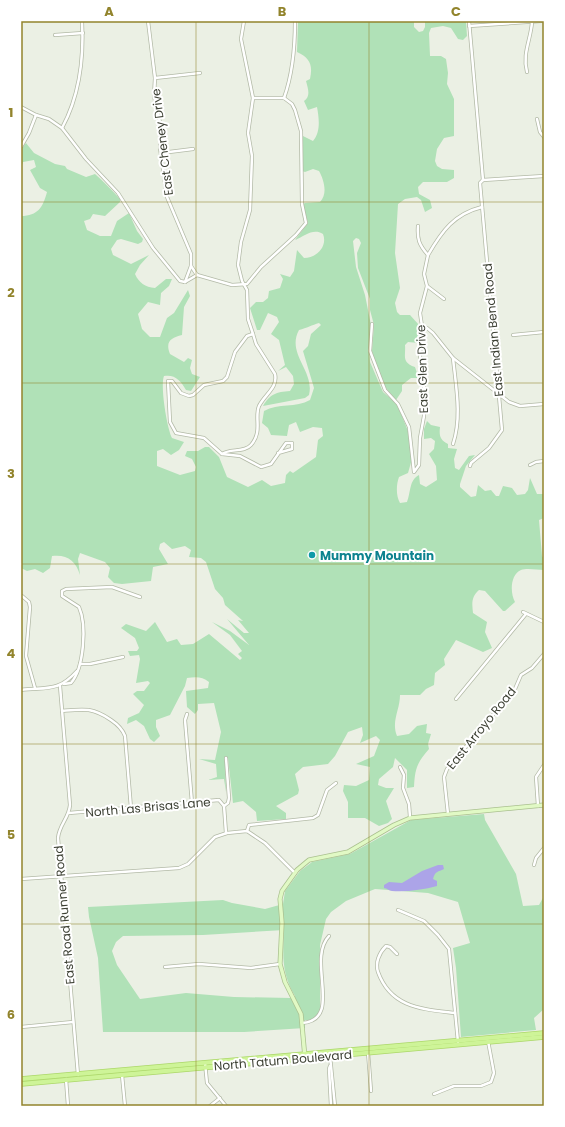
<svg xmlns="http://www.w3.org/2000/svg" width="565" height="1127" font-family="Poppins,sans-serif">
<rect width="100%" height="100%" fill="#ebf0e4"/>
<g fill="#b0e1b7" fill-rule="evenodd">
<path d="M298,21H414V27L419,32L423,31L425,27V21H466L467,36L463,40L458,39L451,28L443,26L431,28L429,33L430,56H441L446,59L448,73L447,84L454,99V136L444,138L437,149L435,161L437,166L442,169L454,170V178L447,182H423L418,187L419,194L430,200L432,208L425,212L421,200L417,197L405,199L398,204L395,253L400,288L395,303L397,312L400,315H410L419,325V343L408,342L405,345C406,356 401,362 415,367L418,376L417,378H411L402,385V391L396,400L385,387L375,365L372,351L374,325L370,310V299L358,268L357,253L361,243L359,239L356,238L353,241L356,267L365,295L371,325L369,349L370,362L383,392L397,404L408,431L412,459L408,473L399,477C396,485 396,496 400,503L407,502C411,492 409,480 419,475L420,484L426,487L437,480L436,466L429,454L434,449L435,441L431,438L424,439V429L427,421L431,425L440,427C439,436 440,440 448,444V448L457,449L454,459L455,468L459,470L469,456L475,455L466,466L460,484V487L471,497L476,496L478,485L485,491L491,490L496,496H499L503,486L512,488L517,495L525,494L528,490L530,478L537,494H544V518L539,520L542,556L544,559V570C537,570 527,568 521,570C510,575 510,593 515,602L505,611H503L485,591L479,590C471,597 472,604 473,613L487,622L485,632L492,648L483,652L456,640L444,659L445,665L435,673L434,685L426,689L420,695H400C400,710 391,721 397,736L409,734L417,726L427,724L426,733L431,734L428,744L429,749C417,763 415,768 414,787L407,788V770L395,758L393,767L379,779L378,785L386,788H394L386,801L392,819L388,823L379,826L365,818H348V802L343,791L344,785L356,786L369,780L370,767L356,764L374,756L380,740L376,736L360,743L363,735L362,727L348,732L335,756L328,764L303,767L295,774L299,790L298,794L276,806L286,813V819L257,821L256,812L243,801L233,803L228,758H225L226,792L224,779L208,780L217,777L216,764L199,759L215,760L221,732L214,703L198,704V710L195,714L187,707L186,691L208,688L209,682C202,676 195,677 187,678L185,686L170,715L156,720V727L160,736L154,742L150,739L144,726L136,720L127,724L128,718L139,713L144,705L133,694L137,691H144L150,683L148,681L136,683L140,659L139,655L130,656L128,651H137L139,648L135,638L121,628L126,624L146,631L155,622L167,642L177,639L181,645L193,644L209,634L240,660L242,658L238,654L242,651L230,635L212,622L230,631L249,645L227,619L244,633H249L238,620L243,621L225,605L223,598L215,589L206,562L201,558L189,557L191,550L185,546L172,549L164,542L160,544L159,549L168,564L153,567L151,581L122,584L114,583L108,577L110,568L105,562L80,553L78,559L80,575C76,561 67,554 52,556L50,568L43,573L35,569L27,571L21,568V216C38,216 43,207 47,192L40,188L30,170L36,167L34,160L23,162L21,168V150L26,143L34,153L55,164L65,166L67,169L86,177L95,174C104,182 112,190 120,199V202L105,216L93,214L90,219L84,221L87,230L100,236H111L117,221L129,213L137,231L143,239L142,242L138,244L121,239L117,240L111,249L113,255L131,264L149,255L140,265L135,274C139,283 145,287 155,288L166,279H172L169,286L161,293L160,305L148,302L138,314L142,329L150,337H160L167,318L174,313L188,290L190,296L184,307L182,335C171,338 165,341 170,354L184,362L188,358L192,360L190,368L192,374L200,377L191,391L186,390C181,381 175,374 164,376C160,386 167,428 172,438L184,442L179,450L171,455L163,449L157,451V466L180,475L195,471L196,467L192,459L185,456L187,451H198L205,447H209L219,457L227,477L248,487L262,480L271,486L285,483L286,475L290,471L293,473L316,457L318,440L323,436L322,428L313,427L300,432L296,422L289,425L287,436L271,435L268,428L262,423L264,411C278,403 296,408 310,400L314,388L303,351L308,346L311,334L321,325L319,323C312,325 307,328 299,330C286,354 315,371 309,395L305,398L263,406C270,394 276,392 290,391L294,384L293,376L286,367L278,371L285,365L279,340L271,334L279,322L277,317L268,313L260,330H257L250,308L256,302H263L268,298L269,291L280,288L283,279L280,274L290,277L294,271L297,250L304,258C316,258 328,247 323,234C313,228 305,236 295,240L308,223L303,204L305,203L320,202C328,194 324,180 319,171L313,169L305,172L302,171L303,136L313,141C321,132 319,118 317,107L308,110L304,101C311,96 308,89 306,81L310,79C313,65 310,58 297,52Z"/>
<path d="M484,814L485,820L516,874L523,906L539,905L544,896V1009L534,1018L536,1030L461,1037L456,968L453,948L470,943L458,902L428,893L375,889L346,901L331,912L326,919L320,945V1011L313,1020H305V1028L244,1032H103L98,958L89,917L88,907L223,900L232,903L265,909L283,904L285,891L300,871L312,862L350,854L411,820ZM284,930C283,956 281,972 295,996L291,998L234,997L186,993L140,999L117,965L112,951L116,942L123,936L203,935Z"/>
</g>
<path fill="#aca4e8" d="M438,865H443L444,869C438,872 435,871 433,879L437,881V886C423,890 406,892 392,891C389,891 387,888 384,888V885L389,882L402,883L422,871Z"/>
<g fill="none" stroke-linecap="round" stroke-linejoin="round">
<defs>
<g id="street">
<polyline points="148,21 155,78 154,96 161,127 160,148 167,197 191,254 191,266 185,282"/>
<polyline points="469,21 483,180"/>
<polyline points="469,26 541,21"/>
<polyline points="55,35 83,33"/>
<path d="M527,72C522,54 531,39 532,22"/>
<polyline points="155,78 200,73"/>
<polyline points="253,98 284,98"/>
<path d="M284,98C293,73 295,47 295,21"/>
<polyline points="21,107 36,115 49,119 62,128 86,159 118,193 153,248 180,281 185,282"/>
<polyline points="537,119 540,132 544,137"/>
<path d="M62,128C80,95 84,57 82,21"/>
<polyline points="21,147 29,133 36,115"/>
<polyline points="161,153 193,149"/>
<path d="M428,255C442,231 454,214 482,207"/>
<polyline points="191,266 197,275"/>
<polyline points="185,282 197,275 232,285 247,284 261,267 296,235 306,223 302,204 301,131 295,110 292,104 284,98"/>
<polyline points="427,286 444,299"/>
<path d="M372,324L370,351L385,390L398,404L409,427L414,472L419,465L420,438L424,416V386L420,356L422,326L420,313L427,286L424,274L428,255C419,245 417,239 418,226"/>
<polyline points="422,326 427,328 433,333 453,358 509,402 520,406 544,404"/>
<polyline points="253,334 247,336 235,352 227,377 223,381 204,385 193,395 189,396 181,393 172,381 168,381 170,422 176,433 204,438 222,454 240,456 261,467 271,464 286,443 292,443 292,449 278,453"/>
<polyline points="513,335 544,332"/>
<path d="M453,358C456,387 462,417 453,444"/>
<path d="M222,454C230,448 244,453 251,445C263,431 254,418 259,406C265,394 278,388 275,374L256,344L253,334L248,319L247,290L242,281L238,265L241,242L250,210L252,156L248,133L253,98L241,39L244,21"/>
<polyline points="530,465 536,462 544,461"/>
<polyline points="470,466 471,463 489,448 502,430 480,183 483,180 544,176"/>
<polyline points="22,596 29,602 30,607 26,656 35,688"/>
<polyline points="523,612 544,622"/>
<polyline points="80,664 90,664 123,657"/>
<path d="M64,684L71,683C84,668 87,625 79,607L62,596V591L66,589L112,587L140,597"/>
<path d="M60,686L70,805C69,818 59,825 58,838L78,1075"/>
<path d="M21,690C48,687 58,692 77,671"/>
<polyline points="456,699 526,614"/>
<path d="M62,711C83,709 92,707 111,720C117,724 122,728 125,736L131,808"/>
<polyline points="187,714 185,720 192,803"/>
<polyline points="400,767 404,775 403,788 409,804 410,817"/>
<polyline points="224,806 228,803 229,798 226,758"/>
<polyline points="538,806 536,777 544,765"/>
<polyline points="69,813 219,800 224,806 226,833"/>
<polyline points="448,814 444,777 447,769 515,689 521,675 532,668 544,654"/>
<polyline points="247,831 249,825 313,818 318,815 327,790 336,783"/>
<polyline points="534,865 536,858 544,848"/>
<polyline points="21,879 179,868 188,864 215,837 227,833 247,831 265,843 295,873"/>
<polyline points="398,910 424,921 438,935 449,949 458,1042"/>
<path d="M397,954L390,947L386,946C379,953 375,963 378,972C391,1008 422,1009 455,1013"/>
<polyline points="165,967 199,964 251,968 280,964"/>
<path d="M302,1023C344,1020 306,960 329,936"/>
<polyline points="21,1027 73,1022"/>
<polyline points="368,1052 371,1091"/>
<polyline points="330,1056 335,1106"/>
<polyline points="205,1063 207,1083 226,1106"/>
<polyline points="330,1066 329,1069 331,1106"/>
<polyline points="122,1075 125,1106"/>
<polyline points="66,1079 68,1106"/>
<polyline points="434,1094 454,1086 481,1086 491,1082 494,1073 488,1041"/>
<polyline points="210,1106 220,1098"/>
</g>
<polyline id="secondary" points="305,1058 301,1014 285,982 280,964 282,923 280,899 282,891 297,870 309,860 348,852 394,825 410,818 544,805"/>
<g id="primary">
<polyline points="21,1079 544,1033"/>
<polyline points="21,1084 544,1037"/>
</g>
</defs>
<use href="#street" stroke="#b3baa7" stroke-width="4"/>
<use href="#secondary" stroke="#aac08f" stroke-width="5"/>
<use href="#primary" stroke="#acd76a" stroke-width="5.5"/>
<use href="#street" stroke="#fff" stroke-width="2.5"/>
<use href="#secondary" stroke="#e1f9c5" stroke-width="3.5"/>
<use href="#primary" stroke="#cef498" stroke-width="4"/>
</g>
<path fill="none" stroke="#92842c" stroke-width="1" stroke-opacity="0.55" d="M196,21V1106M369,21V1106M21,202H544M21,383H544M21,564H544M21,744H544M21,924H544"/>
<circle fill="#0f9aa8" stroke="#fff" stroke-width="1.5" cx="312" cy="555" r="4"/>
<g text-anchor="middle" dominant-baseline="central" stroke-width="4" stroke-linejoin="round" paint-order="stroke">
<g font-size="12" fill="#3d4134" stroke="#fff">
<text transform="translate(162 142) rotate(-97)">East Cheney Drive</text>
<text transform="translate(493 330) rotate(-95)">East Indian Bend Road</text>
<text transform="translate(422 369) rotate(-92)">East Glen Drive</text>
<text transform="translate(481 728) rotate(-51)">East Arroyo Road</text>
<text transform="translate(148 807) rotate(-5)">North Las Brisas Lane</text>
<text transform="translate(64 915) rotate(-95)">East Road Runner Road</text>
<text transform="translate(283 1060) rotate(-5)">North Tatum Boulevard</text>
</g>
<g font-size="12" font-weight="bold" fill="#0d838f" stroke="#fff" text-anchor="start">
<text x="320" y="555">Mummy Mountain</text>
</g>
</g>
<rect width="565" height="1127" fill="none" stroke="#ffffff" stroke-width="44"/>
<rect x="22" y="22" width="521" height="1083" fill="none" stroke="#92842c" stroke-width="1.5"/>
<g font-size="13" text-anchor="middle" font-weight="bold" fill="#92842c">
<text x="109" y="16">A</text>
<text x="282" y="16">B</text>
<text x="456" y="16">C</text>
<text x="11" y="117">1</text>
<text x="11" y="297">2</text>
<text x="11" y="478">3</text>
<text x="11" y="658">4</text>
<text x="11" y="839">5</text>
<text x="11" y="1019">6</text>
</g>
</svg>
